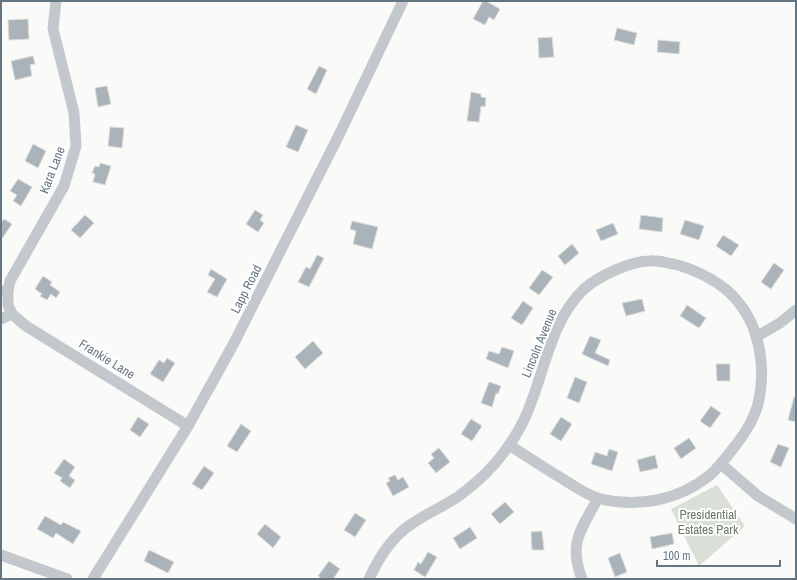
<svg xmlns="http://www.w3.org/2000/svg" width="797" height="580" font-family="'Archivo Narrow',sans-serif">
<rect width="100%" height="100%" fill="#fafaf8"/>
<polygon fill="#dadfd7" points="717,485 745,526 699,566 671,509"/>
<g fill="#aab3b9" stroke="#dcdcda">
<polygon points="483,1 486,1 500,9 494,20 489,17 485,25 473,19"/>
<polygon points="28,19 29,39 9,40 8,20"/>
<polygon points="617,28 637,33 634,45 614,40"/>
<polygon points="552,37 554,57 539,58 538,38"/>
<polygon points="658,40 680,42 679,54 657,52"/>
<polygon points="33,56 35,64 30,65 32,76 15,80 11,61"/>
<polygon points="319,66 327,70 316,94 307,89"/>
<polygon points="107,86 111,104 98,107 95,88"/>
<polygon points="471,92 481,94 481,97 486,98 485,107 481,106 479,122 467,121"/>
<polygon points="296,125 308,130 298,152 286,147"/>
<polygon points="110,127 124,128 122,148 108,146"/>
<polygon points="33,144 46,151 38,168 25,161"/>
<polygon points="100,163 111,166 105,185 93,182 95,174 92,173 95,166 99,167"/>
<polygon points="18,179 32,187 21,206 13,201 17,195 10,191"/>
<polygon points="255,210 263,215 260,220 264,223 258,232 246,224"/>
<polygon points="85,215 94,223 80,238 71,230"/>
<polygon points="641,215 663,218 662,232 639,229"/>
<polygon points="4,219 12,224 1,240 1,223"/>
<polygon points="685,220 704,226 699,240 680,234"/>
<polygon points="352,221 378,227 372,249 353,244 356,231 350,229"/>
<polygon points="613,223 618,234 601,241 596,230"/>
<polygon points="723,235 739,245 731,256 716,246"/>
<polygon points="572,244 579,253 565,265 558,256"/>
<polygon points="317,255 324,258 309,287 298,282 306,267 310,269"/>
<polygon points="774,263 784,270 771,289 761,282"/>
<polygon points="211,269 227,279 217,297 207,292 215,279 208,275"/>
<polygon points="542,270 553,277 539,295 529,288"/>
<polygon points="43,276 52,282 50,285 60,292 56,298 51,294 47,300 40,296 42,294 35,289"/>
<polygon points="642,299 645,311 626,316 622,303"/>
<polygon points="523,301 533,308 522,325 511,318"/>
<polygon points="687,305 706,318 699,328 680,316"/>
<polygon points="590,336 601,340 595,353 610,360 608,366 582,354"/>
<polygon points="313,341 323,353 305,369 295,357"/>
<polygon points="502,347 514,351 508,368 486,359 489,351 499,354"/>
<polygon points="167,358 175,363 163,382 150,374 159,360 164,363"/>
<polygon points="716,364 730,364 730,381 717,381"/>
<polygon points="575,377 587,382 579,403 567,398"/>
<polygon points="489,382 501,386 498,394 496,393 492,407 481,403"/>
<polygon points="794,397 796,397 796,422 788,420"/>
<polygon points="711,406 721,413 710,428 700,421"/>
<polygon points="138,417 149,424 140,437 130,430"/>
<polygon points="561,417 572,424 561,441 550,434"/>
<polygon points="471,419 482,426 472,441 461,434"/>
<polygon points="241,424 251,431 237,452 227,446"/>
<polygon points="689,438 696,448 681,459 674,448"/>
<polygon points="778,444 789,448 781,467 770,462"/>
<polygon points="439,448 450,462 436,473 428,463 434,458 431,454"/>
<polygon points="609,449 618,452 612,471 591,464 595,452 607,456"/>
<polygon points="655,455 658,468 640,472 637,460"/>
<polygon points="64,459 75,467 69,476 75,480 70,488 60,481 62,478 54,473"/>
<polygon points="204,466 214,473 202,490 192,484"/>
<polygon points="395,475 398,480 403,477 409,487 393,496 386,483 390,481 388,478"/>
<polygon points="505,502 514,512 500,524 491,514"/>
<polygon points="355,513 366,520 355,537 344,530"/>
<polygon points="45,516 61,525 63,522 81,531 73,544 56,533 53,538 37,529"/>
<polygon points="265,524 281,537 273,548 257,534"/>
<polygon points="470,527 477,538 460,549 453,538"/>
<polygon points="542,531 544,550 532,550 531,532"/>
<polygon points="672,533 674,544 652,549 650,537"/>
<polygon points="149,550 174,562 168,573 144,561"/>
<polygon points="428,552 437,557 425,577 414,570 418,562 421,564"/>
<polygon points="620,553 627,572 615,577 608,558"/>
<polygon points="329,561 340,569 333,579 322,579 318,576"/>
</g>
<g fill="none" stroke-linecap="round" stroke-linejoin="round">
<g stroke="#c3c8cc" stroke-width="11">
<polyline points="8,291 10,281 64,186 76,146 74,113 53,29 56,1"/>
<polyline points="12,314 26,326 188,426"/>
<polyline points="1,319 12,314 8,305 8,291 2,291"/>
<polyline points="756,337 780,323 796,310"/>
<polyline points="721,464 758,496 796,519"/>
<polyline points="1,555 67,579"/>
<polyline points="93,579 188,426 234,343 340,133 403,1"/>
<path d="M369,579C379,557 392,536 413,523C428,513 444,506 459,496C478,482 496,465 509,445C515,437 520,428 524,420C544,378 549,322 584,289C599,276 630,261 650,261C658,260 666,263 674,264C697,270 724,283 739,303C761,330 766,371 758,404C753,422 743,436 732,450C725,459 718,468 710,475C679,500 639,508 601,499C588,496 577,488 566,481C547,470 528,457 509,445"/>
<path d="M582,579C568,543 581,530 598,498"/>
</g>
</g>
<g text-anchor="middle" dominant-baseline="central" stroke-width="4" stroke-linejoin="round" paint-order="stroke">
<g font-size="13" fill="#657683" stroke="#fff">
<text transform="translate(52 170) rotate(-69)">Kara Lane</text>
<text transform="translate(246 289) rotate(-63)">Lapp Road</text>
<text transform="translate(539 343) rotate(-68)">Lincoln Avenue</text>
<text transform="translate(107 359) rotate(32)">Frankie Lane</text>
</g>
<g font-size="13" fill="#687a64" stroke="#fff">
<text x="708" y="514">Presidential<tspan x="708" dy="15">Estates Park</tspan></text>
</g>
</g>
<rect width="797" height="580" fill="none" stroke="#657683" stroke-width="4"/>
<path d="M657 560v6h123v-6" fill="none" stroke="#657683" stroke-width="2"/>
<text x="663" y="560" font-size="12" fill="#657683" stroke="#ffffff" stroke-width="3" paint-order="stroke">100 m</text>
</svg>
